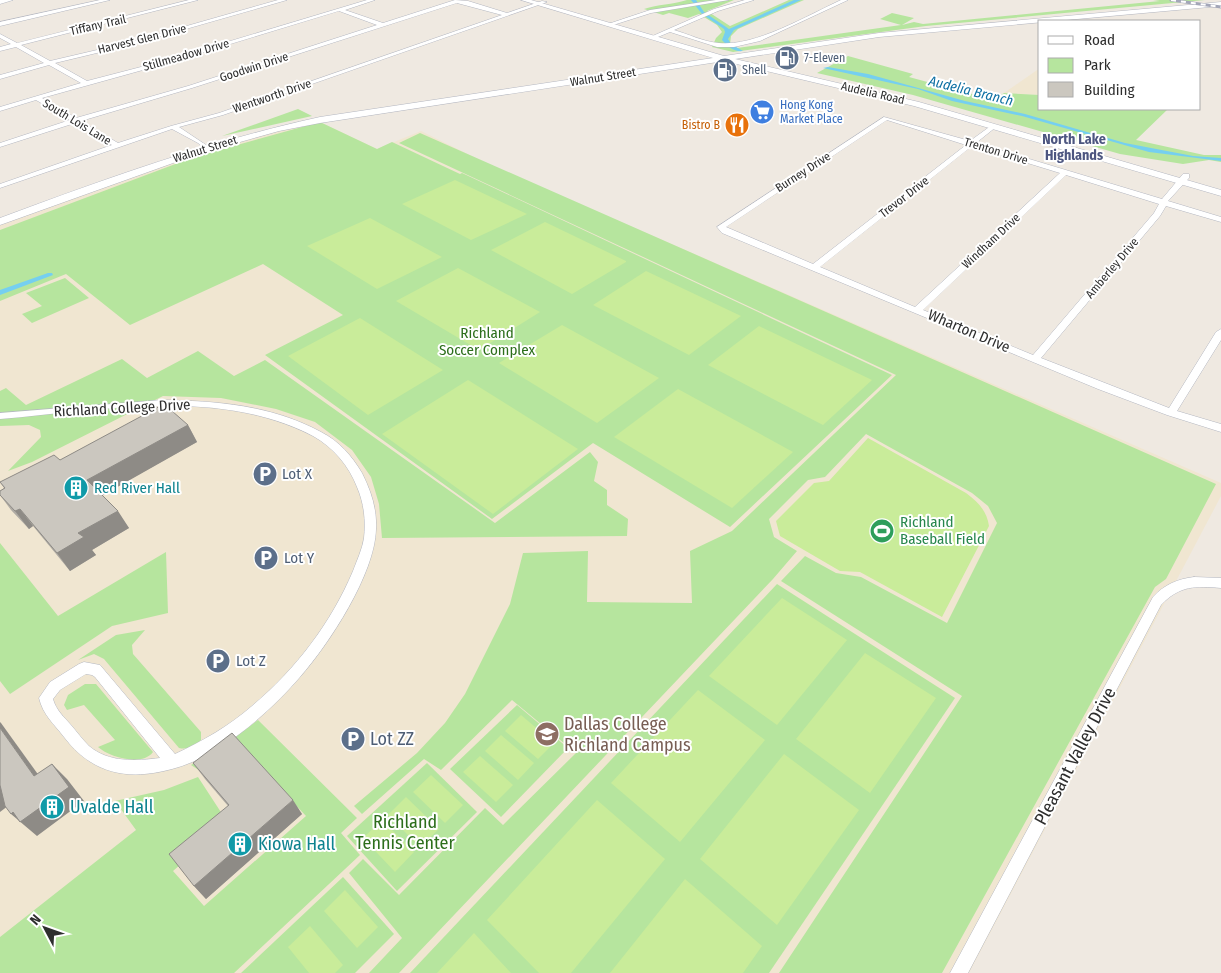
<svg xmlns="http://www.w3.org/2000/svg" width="1221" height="973" font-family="'Fira Sans Condensed',sans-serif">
<rect width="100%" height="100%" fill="#efe9e1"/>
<g fill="#f0e6d1">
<polygon points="1040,68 1040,95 1004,93"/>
<polygon points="320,122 377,149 421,131 490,165 1221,483 1221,496 969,973 0,973 0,225 174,160 279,130"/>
</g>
<g fill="#b6e59e">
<path d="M687,0H734L707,11L730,26L789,0H804L738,29L731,36L730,44L737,48L901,25L880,19L892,13L914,18L902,25L914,22L923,24L1160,1L1153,0H1205L926,26L733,52L712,47L716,38L722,32L717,25L699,14L688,18L669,13L663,15L644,9C658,4 672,5 687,0Z"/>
<polygon points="848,56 913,74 909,77 994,100 1004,93 1040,95 1040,109 1168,109 1136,140 1204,155 1221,155 1221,162 1209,160 1183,164 1120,154 913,95 817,73"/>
<polygon points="298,109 312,116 222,136"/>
<polygon points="320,122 377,149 392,142 460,174 462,173 892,375 730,527 593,443 492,519 265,355 343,315 263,264 130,325 66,274 0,301 0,230 194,157"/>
<polygon points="420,133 1216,484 1166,579 1155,587 942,973 779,973 962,696 781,581 805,556 836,573 861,577 947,623 997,523 988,506 972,493 866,434 825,477 808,480 769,519 774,537 797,551 773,579 399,973 369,973 402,938 349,873 363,859 399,895 485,808 503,825 576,753 512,700 441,770 424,759 362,814 354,806 417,753 445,723 465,694 510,604 523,553 588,551 587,602 692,603 690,551 732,531 896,375 399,143"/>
<polygon points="65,278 89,298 32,323 22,314 42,306 26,293"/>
<polygon points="198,351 234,376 265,360 495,523 590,452 598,462 594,481 607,490 607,505 628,519 627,536 382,538 379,504 371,477 352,450 315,422 276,409 221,398 163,396 32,462 8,471 41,437 40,430 29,425 0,426 0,391 6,388 26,405 122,359 147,378"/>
<polygon points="0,543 58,616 166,552 168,613 112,626 10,694 0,681"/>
<polygon points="777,584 955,698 769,973 410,973"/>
<path d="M145,630L132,645L133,654L201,732V740C195,746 188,750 179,748L104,659L94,654L78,660L116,635Z"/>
<path d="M85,684H96L153,752C142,767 109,757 98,747L115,740L84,705L67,710L64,705L68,695Z"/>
<polygon points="517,705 568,748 501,817 450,769"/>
<polygon points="258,720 357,818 341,833 360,855 234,973 0,973 0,937 136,830 115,801 164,790 198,777 228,823 173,871 204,906 306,816 240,745 203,773 191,765 234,738"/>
<polygon points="427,763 477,812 397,891 347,836"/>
<polygon points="343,877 394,934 355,973 241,973"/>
</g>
<g fill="#c9ec9a">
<polygon points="455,180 527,214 471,240 402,204"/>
<polygon points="370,218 442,257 377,289 307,246"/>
<polygon points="545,222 626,261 626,262 572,294 491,250"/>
<polygon points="458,268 540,312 479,350 396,301"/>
<polygon points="646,271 741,316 689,355 593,305"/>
<polygon points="360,318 443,370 368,415 288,356"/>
<polygon points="562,325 659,378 597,423 499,363"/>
<polygon points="759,326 872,380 823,425 708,365"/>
<polygon points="468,380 578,449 493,514 382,434"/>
<polygon points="678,389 793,452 732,508 614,437"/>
<path d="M868,438L966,493C978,502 987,511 989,526L942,617L860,572L840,571L780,536L776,521L814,483L829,481Z"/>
<polygon points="782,598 847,640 777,725 709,676"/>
<polygon points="865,653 936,698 870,793 796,739"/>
<polygon points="698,690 765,740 680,842 611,783"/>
<polygon points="521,715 554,743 538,759 505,731"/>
<polygon points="501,735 534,763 518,780 485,751"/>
<polygon points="784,754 859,810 777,925 700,859"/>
<polygon points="480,756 513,785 496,802 463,772"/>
<polygon points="431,775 463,805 445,823 413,792"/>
<polygon points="406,797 439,829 420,847 388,815"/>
<polygon points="597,800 665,859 571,973 539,973 487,920"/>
<polygon points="382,820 414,852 395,872 363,838"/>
<polygon points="685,879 762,946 743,973 610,973"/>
<polygon points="345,890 378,927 357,948 324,911"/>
<polygon points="310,926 343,965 335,973 309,973 288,947"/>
<polygon points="474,933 511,973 437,973"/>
</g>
<g fill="#75cff0">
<path d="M691,0H696L704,12L729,29L794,0H801L734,30L728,39L731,44L743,51C734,52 728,47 722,40L725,32L724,29L702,14Z"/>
<polygon points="828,67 868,74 965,101 1025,114 1125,143 1193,156 1221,158 1221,161 1149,152 1022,116 952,101 918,89 823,68"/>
<polygon points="48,273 52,273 53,275 0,295 0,290"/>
</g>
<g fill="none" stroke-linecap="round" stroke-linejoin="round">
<defs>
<g id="street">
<polygon points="0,0 13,0 0,4"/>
<polygon points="100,0 110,0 0,26 0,22"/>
<path d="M189,0H198L21,45L50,61L127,43L278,0H287L130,45L55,63L87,81L164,61L367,0H375L345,10L383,23L455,0L468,1L507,13L542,1L547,2L223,115L179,127L209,147V149H205L198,143L172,129L0,188V184L112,145L75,123L0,147V143L70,120L36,100L0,111V107L81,83L49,65L0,79V75L44,63L16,47L0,51V47L11,44L0,38V34L17,43ZM457,3L502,15L219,113L171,126L118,143L81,121L192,88ZM339,11L377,25L188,86L76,118L42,98L168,63Z"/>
<polygon points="716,0 729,0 651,13 610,26 605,25 650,10"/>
<path d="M745,0H754L718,11L674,30C688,34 704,42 719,43C755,47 808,15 841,0H848L760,41L734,47H717L670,32L653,39L648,38L714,9Z"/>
<path d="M884,117L970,141L992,125H996V127L976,143L1162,199L1183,174H1189V178L1168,201L1221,217V222L1166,206L1160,216L1041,358L1169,408L1216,332L1221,329V340L1177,411L1221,424V432L1167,415L1098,389L722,233L717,227ZM887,120L966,145L813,264L726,227ZM972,146L1060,173L915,307L820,267ZM1066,175L1159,204L1154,213L1033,355L923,310Z"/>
<path d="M162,400C217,401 271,405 321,432C339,441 352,456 362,473C371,491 377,509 376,529C375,574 329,644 300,677C269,713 219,757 172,769C128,781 92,774 64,737C54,724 43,715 39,698L50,682L79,664L84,662L100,665L175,754C203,741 229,726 252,706C296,669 331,623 353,571C357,560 362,550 364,538C366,521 364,503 357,487C349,466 333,447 313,436C218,387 102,410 0,419V413ZM86,674L92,675L95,677L160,758C136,761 109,763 89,746C82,739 77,732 71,725C64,717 56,710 53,699L60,690Z"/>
<path d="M1194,577L1221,578V588C1196,586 1180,585 1161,605L968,973H950L1153,597C1164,585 1177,579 1194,577Z"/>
</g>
<path id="secondary" d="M521,0H531L724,56L879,33L1221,2V6L879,37L735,59L919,102L1221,190V196L914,106L724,61L320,123L279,131L201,153L0,225V218C105,179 210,141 320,117L713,58Z"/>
</defs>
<use href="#street" stroke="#b4b7c1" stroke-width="1"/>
<use href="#secondary" stroke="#b4b7c1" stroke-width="1"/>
<use href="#street" fill="#fff" fill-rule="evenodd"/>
<use href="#secondary" fill="#fff" fill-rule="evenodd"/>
<defs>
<polyline id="rail" points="1171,0 1221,7"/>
</defs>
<use href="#rail" stroke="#a3a6b8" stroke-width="3"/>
<use href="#rail" stroke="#fff" stroke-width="2" stroke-dasharray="5" stroke-linecap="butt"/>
</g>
<g fill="#afaba4">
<polygon points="188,425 197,442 102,495 129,528 92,550 96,555 70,571 33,526 29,529 11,510 0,495 0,491 4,488 0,482 60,460"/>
<polygon points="193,763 302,814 206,899 194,886 228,806 205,779"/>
</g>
<g fill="#8e8b86">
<polygon points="188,425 197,442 98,498 87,480"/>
<polygon points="20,509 33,526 29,529 15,511"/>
<polygon points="118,511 129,528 92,550 96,555 70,571 57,553 78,533"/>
<polygon points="0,722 1,723 50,791 34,776 0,728"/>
<polygon points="52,764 67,779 84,801 37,836 11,814 13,812"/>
<polygon points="0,785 17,799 0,812"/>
<polygon points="293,800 302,814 206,899 194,886"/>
</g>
<g fill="#cbc7bf" stroke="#8e8b86">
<polygon points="164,404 188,425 87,480 118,511 78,533 84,537 57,553 20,509 15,511 0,495 0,491 5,488 0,482 54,455 60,460"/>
<polygon points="0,728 34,776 52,764 69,787 20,822 13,812 11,814 5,806 0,785"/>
<polygon points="232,733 293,800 194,886 169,854 229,805 193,763"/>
</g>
<defs>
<symbol id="fuel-disc" viewBox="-11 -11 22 22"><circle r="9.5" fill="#5c6f8a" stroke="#fff"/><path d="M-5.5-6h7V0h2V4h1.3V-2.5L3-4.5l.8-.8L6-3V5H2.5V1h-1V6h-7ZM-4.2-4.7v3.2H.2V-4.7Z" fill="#fff"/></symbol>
<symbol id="supermarket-disc" viewBox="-11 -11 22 22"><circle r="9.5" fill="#3f7fe0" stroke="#fff"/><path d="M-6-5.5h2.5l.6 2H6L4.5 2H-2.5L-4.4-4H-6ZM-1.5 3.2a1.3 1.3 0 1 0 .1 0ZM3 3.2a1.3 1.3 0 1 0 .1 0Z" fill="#fff"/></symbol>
<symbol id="restaurant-disc" viewBox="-11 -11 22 22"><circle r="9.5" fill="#e8710a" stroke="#fff"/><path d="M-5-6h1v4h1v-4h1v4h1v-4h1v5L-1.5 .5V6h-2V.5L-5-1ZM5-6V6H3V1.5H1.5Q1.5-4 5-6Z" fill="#fff"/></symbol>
<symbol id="parking-disc" viewBox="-11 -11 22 22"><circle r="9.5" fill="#5c6f8a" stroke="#fff"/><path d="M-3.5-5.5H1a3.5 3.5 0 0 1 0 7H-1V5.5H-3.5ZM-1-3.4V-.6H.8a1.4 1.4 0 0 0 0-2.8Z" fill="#fff"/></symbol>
<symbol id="building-disc" viewBox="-11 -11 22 22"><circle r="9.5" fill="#0f9aa8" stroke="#fff"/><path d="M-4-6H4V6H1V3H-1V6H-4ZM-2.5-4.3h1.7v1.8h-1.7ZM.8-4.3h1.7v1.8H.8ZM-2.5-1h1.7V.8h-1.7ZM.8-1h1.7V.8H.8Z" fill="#fff"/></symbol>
<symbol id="stadium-disc" viewBox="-11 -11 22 22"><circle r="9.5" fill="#2e9e5b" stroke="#fff"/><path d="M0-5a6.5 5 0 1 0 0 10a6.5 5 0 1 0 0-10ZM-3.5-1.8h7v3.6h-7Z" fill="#fff"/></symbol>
<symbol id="university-disc" viewBox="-11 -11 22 22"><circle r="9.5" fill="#8d6e63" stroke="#fff"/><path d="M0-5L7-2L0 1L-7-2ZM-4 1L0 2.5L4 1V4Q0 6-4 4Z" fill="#fff"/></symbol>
</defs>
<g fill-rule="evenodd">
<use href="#fuel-disc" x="773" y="44" width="28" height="28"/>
<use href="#fuel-disc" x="711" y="56" width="28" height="28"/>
<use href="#supermarket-disc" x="748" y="98" width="28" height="28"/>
<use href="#restaurant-disc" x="723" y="111" width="28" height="28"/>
<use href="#parking-disc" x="251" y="460" width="28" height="28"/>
<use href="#building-disc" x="62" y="474" width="28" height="28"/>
<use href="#stadium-disc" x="868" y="517" width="28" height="28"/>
<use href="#parking-disc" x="252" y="544" width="28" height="28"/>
<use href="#parking-disc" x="204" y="647" width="28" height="28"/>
<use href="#university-disc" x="533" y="720" width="28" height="28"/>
<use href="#parking-disc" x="339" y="725" width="28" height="28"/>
<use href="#building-disc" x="38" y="793" width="28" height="28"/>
<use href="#building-disc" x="226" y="830" width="28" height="28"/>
</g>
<g text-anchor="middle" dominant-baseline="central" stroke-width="4" stroke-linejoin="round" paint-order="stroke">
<g font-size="12" fill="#2e2e2e" stroke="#fff">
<text transform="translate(98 25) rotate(-13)">Tiffany Trail</text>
<text transform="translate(142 39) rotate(-14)">Harvest Glen Drive</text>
<text transform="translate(186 55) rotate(-16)">Stillmeadow Drive</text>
<text transform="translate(254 67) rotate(-18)">Goodwin Drive</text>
<text transform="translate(603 77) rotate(-9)">Walnut Street</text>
<text transform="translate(873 93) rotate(13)">Audelia Road</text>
<text transform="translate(272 96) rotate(-19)">Wentworth Drive</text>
<text transform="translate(77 122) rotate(31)">South Lois Lane</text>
<text transform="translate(205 149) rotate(-17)">Walnut Street</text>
<text transform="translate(996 151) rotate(17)">Trenton Drive</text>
<text transform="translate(803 172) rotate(-33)">Burney Drive</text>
<text transform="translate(904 197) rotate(-38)">Trevor Drive</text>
<text transform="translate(991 241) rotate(-43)">Windham Drive</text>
<text transform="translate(1112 268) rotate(-50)">Amberley Drive</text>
</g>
<g font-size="12" fill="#4e5e75" stroke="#fff" text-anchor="start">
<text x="804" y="58">7-Eleven</text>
<text x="742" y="70">Shell</text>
</g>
<g font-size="12" fill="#366cbe" stroke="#fff" text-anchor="start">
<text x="780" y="105">Hong Kong<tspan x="780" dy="14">Market Place</tspan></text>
</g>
<g font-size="12" fill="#c56008" stroke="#fff" text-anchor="end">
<text x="720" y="125">Bistro B</text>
</g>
<g font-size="14" font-style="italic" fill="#0d6fa3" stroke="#fff">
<text transform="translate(971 91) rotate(14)">Audelia Branch</text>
</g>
<g font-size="14" font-weight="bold" fill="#4d5680" stroke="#fff">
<text x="1074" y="139">North Lake<tspan x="1074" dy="16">Highlands</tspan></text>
</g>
<g font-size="15" fill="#2e2e2e" stroke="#fff">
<text transform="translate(969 331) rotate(23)">Wharton Drive</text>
<text transform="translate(122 408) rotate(-3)">Richland College Drive</text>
</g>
<g font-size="15" fill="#2c6e1b" stroke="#fff">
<text x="487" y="333">Richland<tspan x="487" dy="17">Soccer Complex</tspan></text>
</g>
<g font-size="15" fill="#4e5e75" stroke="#fff" text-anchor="start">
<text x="282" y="474">Lot X</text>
<text x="284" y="558">Lot Y</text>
<text x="236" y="661">Lot Z</text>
</g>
<g font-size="15" fill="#0d838f" stroke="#fff" text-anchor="start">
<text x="94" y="488">Red River Hall</text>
</g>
<g font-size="15" fill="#27864d" stroke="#fff" text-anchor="start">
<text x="900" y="522">Richland<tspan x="900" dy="17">Baseball Field</tspan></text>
</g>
<g font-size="18" fill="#785e54" stroke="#fff" text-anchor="start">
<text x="564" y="724">Dallas College<tspan x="564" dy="21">Richland Campus</tspan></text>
</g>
<g font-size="18" fill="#4e5e75" stroke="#fff" text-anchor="start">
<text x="370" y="739">Lot ZZ</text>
</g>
<g font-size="18" fill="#2e2e2e" stroke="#fff">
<text transform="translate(1075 756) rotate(-62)">Pleasant Valley Drive</text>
</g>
<g font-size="18" fill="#0d838f" stroke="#fff" text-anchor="start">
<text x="70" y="807">Uvalde Hall</text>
<text x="258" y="844">Kiowa Hall</text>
</g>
<g font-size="18" fill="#2c6e1b" stroke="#fff">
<text x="405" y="822">Richland<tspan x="405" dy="21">Tennis Center</tspan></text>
</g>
</g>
<rect x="1038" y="20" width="162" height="90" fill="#ffffff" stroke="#ababab"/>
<rect x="1048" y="36" width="25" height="8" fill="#ffffff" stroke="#ababab"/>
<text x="1084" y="45" font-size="15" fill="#2e2e2e">Road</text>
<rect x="1048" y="58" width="25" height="15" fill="#b6e59e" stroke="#ababab"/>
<text x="1084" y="70" font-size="15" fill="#2e2e2e">Park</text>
<rect x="1048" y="82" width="25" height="15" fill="#cbc7bf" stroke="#ababab"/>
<text x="1084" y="95" font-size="15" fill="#2e2e2e">Building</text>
<g transform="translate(45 928) rotate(311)" stroke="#ffffff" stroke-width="4" paint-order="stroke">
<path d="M0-4L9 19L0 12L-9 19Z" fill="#2e2e2e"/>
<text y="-8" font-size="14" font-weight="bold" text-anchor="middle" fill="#2e2e2e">N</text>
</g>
</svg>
